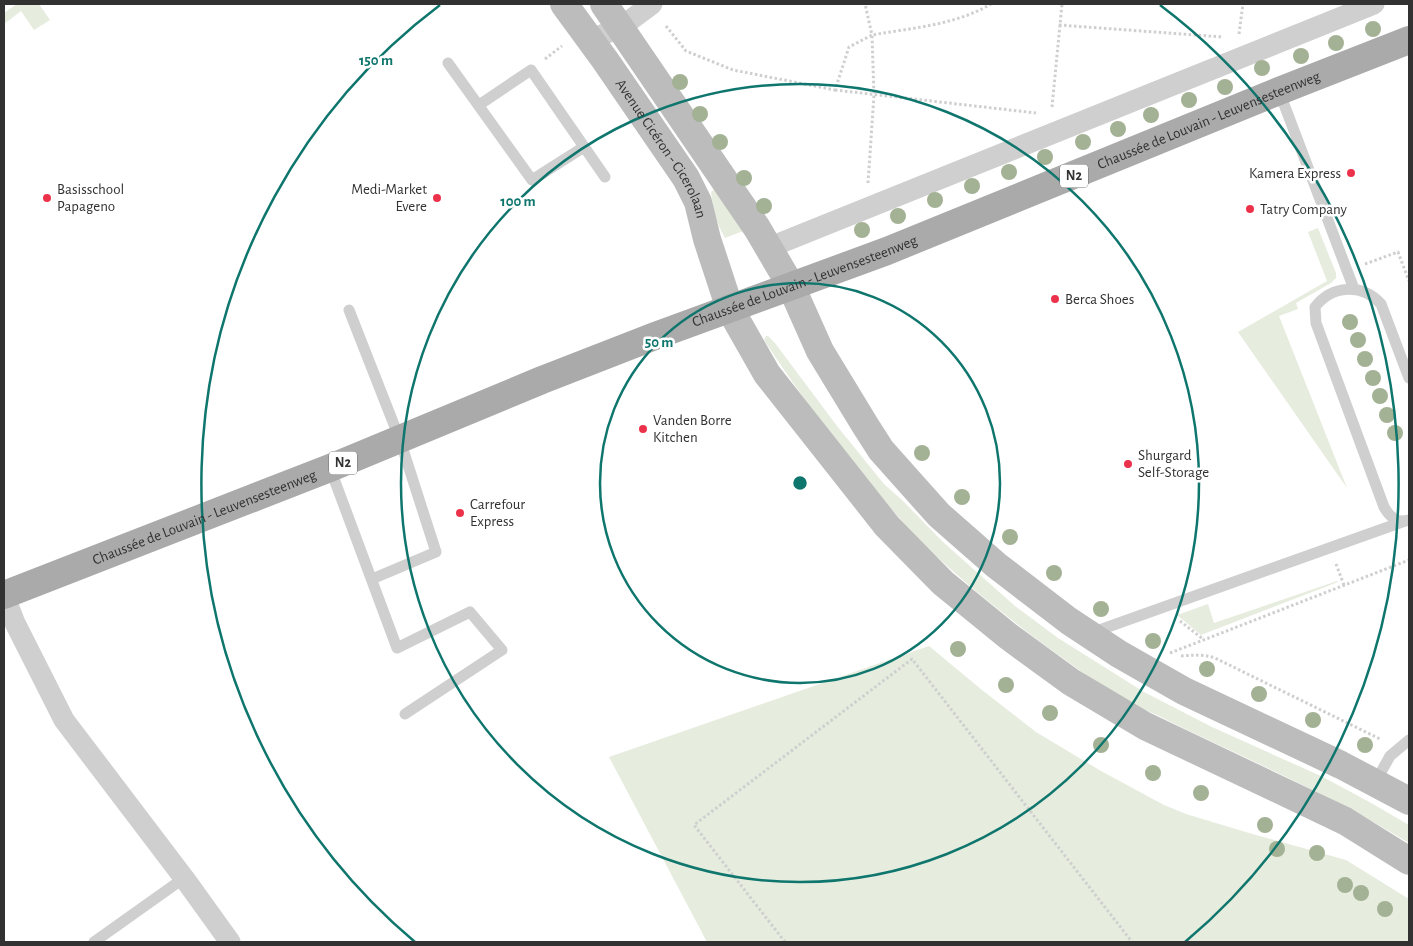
<svg xmlns="http://www.w3.org/2000/svg" width="1413" height="946" font-family="'Alegreya Sans',sans-serif">
<rect width="100%" height="100%" fill="#fff"/>
<g fill="#e6ecde">
<polygon points="17,4 39,4 50,20 34,30 21,11 4,24 4,13"/>
<path d="M715,189L746,230L725,238C716,223 713,208 711,192Z"/>
<polygon points="1318,228 1336,273 1336,278 1331,283 1296,303 1298,309 1279,316 1347,488 1238,332 1327,281 1308,232"/>
<path d="M766,336H768L775,343L837,426L884,484L902,500L943,542L1015,606L1058,638L1144,692L1212,727L1323,777L1373,804L1409,825V843C1332,795 1248,760 1167,720C1156,714 1144,710 1133,704C1099,686 1070,663 1039,641C987,601 935,560 892,510C847,458 802,398 764,340Z"/>
<polygon points="1337,581 1338,582 1201,635 1177,615 1208,604 1214,623"/>
<polygon points="929,646 982,690 1036,732 1101,771 1164,805 1186,814 1249,833 1346,860 1409,899 1409,942 707,942 609,757"/>
</g>
<g fill="none" stroke-linecap="round" stroke-linejoin="round">
<g stroke="#cfcfcf" stroke-width="3" stroke-dasharray="2.5 2.5" stroke-linecap="butt">
<polyline points="1059,25 1223,37"/>
<polyline points="666,26 686,51 733,70 835,90 849,47 872,35 865,4"/>
<polyline points="1239,34 1243,4"/>
<polyline points="545,59 562,46"/>
<polyline points="835,90 1036,113"/>
<polyline points="1052,107 1062,4"/>
<path d="M868,183L874,95L872,35C911,28 956,25 991,4"/>
<polyline points="1365,264 1398,252 1409,281"/>
<polyline points="1336,564 1344,585"/>
<polyline points="1180,621 1203,639"/>
<polyline points="1170,653 1409,560"/>
<path d="M1181,656C1193,655 1203,654 1215,658L1380,739"/>
<polyline points="785,942 694,825 912,659 1132,942"/>
</g>
<g stroke="#cfcfcf" stroke-width="11">
<polyline points="448,63 532,180 584,147"/>
<polyline points="1279,91 1354,289"/>
<polyline points="479,105 531,70 605,177"/>
<polyline points="349,310 400,440 436,552 372,579"/>
<path d="M1409,378L1381,304C1362,283 1332,285 1315,307L1316,323L1384,507C1389,516 1398,524 1409,520"/>
<polyline points="330,468 397,648 470,612 502,650 405,714"/>
<polyline points="1091,633 1405,521"/>
<polyline points="1375,783 1390,756 1409,740"/>
<polyline points="94,942 184,878"/>
</g>
<g stroke="#cfcfcf" stroke-width="21">
<polyline points="590,40 621,27 652,4"/>
<polyline points="768,248 1374,4"/>
<polyline points="4,595 15,623 64,720 184,878 230,942"/>
</g>
<g stroke="#bcbcbc" stroke-width="28">
<path id="s1" d="M564,4L605,60L686,178L698,202L707,239L730,309L767,374L887,526L943,583L1008,636L1071,682L1145,726L1345,821L1409,861"/>
<polyline points="604,4 757,228 791,286 820,351 865,425 881,450 939,515 996,565 1069,621 1119,654 1184,691 1341,765 1409,801"/>
</g>
<path stroke="#aaa" stroke-width="28" id="s2" d="M4,595L330,468L542,380L655,336L887,251L1279,91L1409,40"/>
</g>
<g fill="#a3b194">
<circle cx="1373" cy="29" r="8"/>
<circle cx="1336" cy="43" r="8"/>
<circle cx="1301" cy="56" r="8"/>
<circle cx="1262" cy="68" r="8"/>
<circle cx="680" cy="82" r="8"/>
<circle cx="1225" cy="87" r="8"/>
<circle cx="1189" cy="100" r="8"/>
<circle cx="700" cy="114" r="8"/>
<circle cx="1151" cy="115" r="8"/>
<circle cx="1118" cy="129" r="8"/>
<circle cx="720" cy="142" r="8"/>
<circle cx="1083" cy="142" r="8"/>
<circle cx="1045" cy="157" r="8"/>
<circle cx="1009" cy="172" r="8"/>
<circle cx="744" cy="178" r="8"/>
<circle cx="972" cy="186" r="8"/>
<circle cx="935" cy="200" r="8"/>
<circle cx="764" cy="206" r="8"/>
<circle cx="898" cy="216" r="8"/>
<circle cx="862" cy="230" r="8"/>
<circle cx="1350" cy="322" r="8"/>
<circle cx="1358" cy="340" r="8"/>
<circle cx="1365" cy="359" r="8"/>
<circle cx="1373" cy="378" r="8"/>
<circle cx="1380" cy="396" r="8"/>
<circle cx="1387" cy="415" r="8"/>
<circle cx="1395" cy="433" r="8"/>
<circle cx="922" cy="453" r="8"/>
<circle cx="962" cy="497" r="8"/>
<circle cx="1010" cy="537" r="8"/>
<circle cx="1054" cy="573" r="8"/>
<circle cx="1101" cy="609" r="8"/>
<circle cx="1153" cy="641" r="8"/>
<circle cx="958" cy="649" r="8"/>
<circle cx="1207" cy="669" r="8"/>
<circle cx="1006" cy="685" r="8"/>
<circle cx="1259" cy="694" r="8"/>
<circle cx="1050" cy="713" r="8"/>
<circle cx="1313" cy="720" r="8"/>
<circle cx="1101" cy="745" r="8"/>
<circle cx="1365" cy="745" r="8"/>
<circle cx="1153" cy="773" r="8"/>
<circle cx="1201" cy="793" r="8"/>
<circle cx="1265" cy="825" r="8"/>
<circle cx="1277" cy="849" r="8"/>
<circle cx="1317" cy="853" r="8"/>
<circle cx="1345" cy="885" r="8"/>
<circle cx="1361" cy="893" r="8"/>
<circle cx="1385" cy="909" r="8"/>
</g>
<g fill="none" stroke="#0f766e" stroke-width="2.5">
<circle cx="800" cy="483" r="200"/>
<circle cx="800" cy="483" r="399"/>
<path d="M415 942A599 599 0 0 1 440 5M1160 5A599 599 0 0 1 1185 942"/>
</g>
<g fill="#ec324b" stroke="#fff" stroke-width="2">
<circle cx="1351" cy="173" r="5"/>
<circle cx="47" cy="198" r="5"/>
<circle cx="437" cy="198" r="5"/>
<circle cx="1250" cy="209" r="5"/>
<circle cx="1055" cy="299" r="5"/>
<circle cx="643" cy="429" r="5"/>
<circle cx="1128" cy="464" r="5"/>
<circle cx="460" cy="513" r="5"/>
</g>
<g text-anchor="middle" dominant-baseline="central" stroke-width="5" stroke-linejoin="round" paint-order="stroke">
<g fill="#fff" stroke="#707070" stroke-width="1">
<rect x="1060" y="164.5" width="28" height="23" rx="4"/>
<rect x="329" y="451.5" width="28" height="23" rx="4"/>
</g>
<g font-size="14" font-weight="bold" fill="#323232">
<text x="1074" y="176">N2</text>
<text x="343" y="463">N2</text>
</g>
<g font-size="15" fill="#323232" stroke="#fff">
<text stroke="none"><textPath href="#s2" startOffset="1295">Chaussée de Louvain - Leuvensesteenweg</textPath></text>
<text stroke="none"><textPath href="#s1" startOffset="175">Avenue Cicéron - Cicerolaan</textPath></text>
<text stroke="none"><textPath href="#s2" startOffset="860">Chaussée de Louvain - Leuvensesteenweg</textPath></text>
<text stroke="none"><textPath href="#s2" startOffset="215">Chaussée de Louvain - Leuvensesteenweg</textPath></text>
</g>
<g font-size="15" fill="#323232" stroke="#fff" text-anchor="start">
<text x="1341" y="173" text-anchor="end">Kamera Express</text>
<text x="57" y="189">Basisschool<tspan x="57" dy="17">Papageno</tspan></text>
<text x="427" y="189" text-anchor="end">Medi-Market<tspan x="427" dy="17">Evere</tspan></text>
<text x="1260" y="209">Tatry Company</text>
<text x="1065" y="299">Berca Shoes</text>
<text x="653" y="420">Vanden Borre<tspan x="653" dy="17">Kitchen</tspan></text>
<text x="1138" y="455">Shurgard<tspan x="1138" dy="17">Self-Storage</tspan></text>
<text x="470" y="504">Carrefour<tspan x="470" dy="17">Express</tspan></text>
</g>
</g>
<circle cx="800" cy="483" r="8" fill="#0f766e" stroke="#fff" stroke-width="2.5"/>
<g font-size="15" text-anchor="middle" font-weight="bold" fill="#0f766e" stroke="#fff" stroke-width="5" stroke-linejoin="round" paint-order="stroke">
<text x="376" y="65">150 m</text>
<text x="518" y="206">100 m</text>
<text x="659" y="347">50 m</text>
</g>
<rect width="1413" height="946" fill="none" stroke="#323232" stroke-width="10"/>
</svg>
